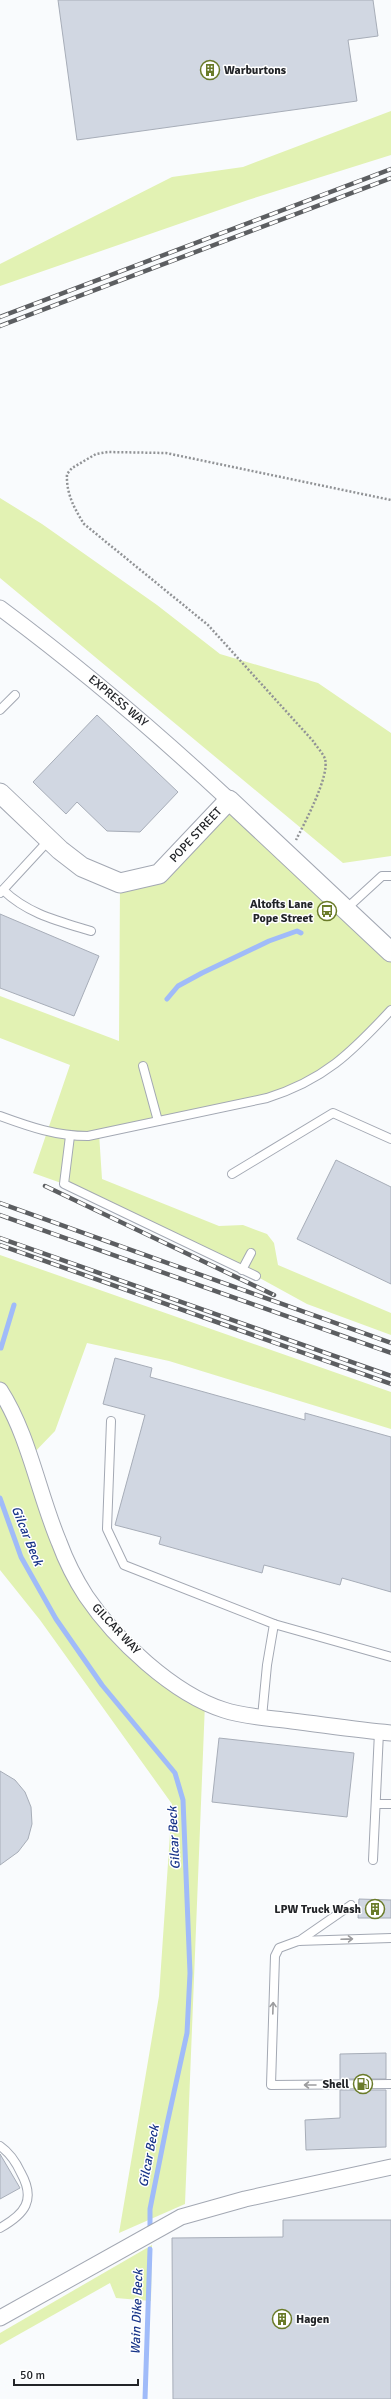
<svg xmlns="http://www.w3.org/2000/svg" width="391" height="2399" font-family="Signika,sans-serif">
<rect width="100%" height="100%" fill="#f9fbfd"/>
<g fill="#e2f2b3">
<polygon points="391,111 391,155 248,200 0,286 0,264 172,177 243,167"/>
<polygon points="0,498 42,524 157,605 220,654 318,683 391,733 391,856 343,863 0,578"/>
<polygon points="229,800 391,952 391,1010 356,1048 290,1090 99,1133 102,1179 219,1226 243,1225 267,1234 274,1243 278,1265 391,1313 391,1335 307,1304 256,1276 64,1184 33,1173 70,1065 0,1038 0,996 119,1041 120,883 159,874"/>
<polygon points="0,1255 391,1392 391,1429 169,1361 87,1343 55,1431 29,1458 58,1541 107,1622 205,1703 185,2204 119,2233 159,1996 172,1804 40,1620 0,1570"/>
<polygon points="152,2245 151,2301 116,2298 110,2283 0,2345 0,2333"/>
</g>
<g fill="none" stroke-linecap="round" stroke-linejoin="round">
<g stroke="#a0bbf9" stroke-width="5">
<polyline points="167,999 178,986 202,973 269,941 297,931 301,933"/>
<polyline points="1,1348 14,1305"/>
<polyline points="0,1498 21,1557 56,1619 102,1685 175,1773 183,1800 190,1973 187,2033 167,2124 150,2209 150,2226"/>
<polyline points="145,2399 150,2249"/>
</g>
</g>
<g fill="#d1d7e2" stroke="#a7adb8">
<polygon points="58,0 373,0 378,36 348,40 357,101 77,140"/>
<polygon points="97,715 178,792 140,832 107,831 77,802 66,814 33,782"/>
<polygon points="0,914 99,956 74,1016 0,988"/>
<polygon points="336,1160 391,1187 391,1284 297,1239"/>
<polygon points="115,1358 152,1368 150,1377 305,1420 305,1413 391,1437 391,1592 342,1578 340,1585 264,1565 262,1573 159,1544 161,1537 115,1525 145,1415 103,1404"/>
<polygon points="219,1738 354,1753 347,1817 212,1802"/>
<polygon points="0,1771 15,1780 25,1792 31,1807 32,1824 28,1839 18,1852 0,1865"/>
<polygon points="359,1899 391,1900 391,1918 358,1918"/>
<polygon points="386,2053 386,2079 340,2079 340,2054"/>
<polygon points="340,2090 386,2090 386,2147 306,2150 305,2120 340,2118"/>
<polygon points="0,2154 20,2188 0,2199"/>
<polygon points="283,2220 391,2220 391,2399 173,2399 172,2238 283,2237"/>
</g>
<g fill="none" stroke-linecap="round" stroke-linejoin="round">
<defs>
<g id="service">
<polyline points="0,710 15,695"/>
<path d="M3,890C28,914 58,921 91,931"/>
<polyline points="0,893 49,840"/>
<polyline points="346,909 382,876 391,876"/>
<polyline points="143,1066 158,1121"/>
<path d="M0,1116C30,1127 56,1136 88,1136L267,1098C324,1080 351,1053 391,1010"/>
<polyline points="70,1136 64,1184 256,1276"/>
<polyline points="232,1174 333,1113 391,1139"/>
<polyline points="242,1270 251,1253"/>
<polyline points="111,1421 107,1529 124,1565 274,1624 267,1665 262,1717"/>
<polyline points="274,1624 391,1657"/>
<polyline points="377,1804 391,1804"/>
<polyline points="373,1860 379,1732"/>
<polyline points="391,1938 298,1941 279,1948 275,1956 271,2085 391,2084"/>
<polyline points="299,1941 351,1905"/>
<path d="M0,2146C10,2153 16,2162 21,2173C36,2200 25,2214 0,2228"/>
</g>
<g id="minor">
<path d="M0,608C81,668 156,732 229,800"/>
<path d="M0,1390C29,1435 38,1492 59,1542C66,1561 75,1579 86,1596C115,1639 173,1694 224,1710C245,1717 269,1718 292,1721C325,1725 358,1730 391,1733"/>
<polyline points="0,2318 181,2217 245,2199 391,2167"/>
</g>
<polyline id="tertiary" points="0,793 60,850 82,867 120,883 159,874 229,800 391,952"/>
</defs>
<use href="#service" stroke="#a3a8b3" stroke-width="10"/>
<use href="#minor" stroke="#a3a8b3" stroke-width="17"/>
<use href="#tertiary" stroke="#a3a8b3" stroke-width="21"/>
<path stroke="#919396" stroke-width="2.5" stroke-dasharray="2 2" stroke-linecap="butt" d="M296,840C304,824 330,776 325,759C323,753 316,746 313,741L208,625L84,524C74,508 66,493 67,474L72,468L96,454L108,452L166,453L391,500"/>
<use href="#service" stroke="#fff" stroke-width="8"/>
<use href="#minor" stroke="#fff" stroke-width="15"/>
<use href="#tertiary" stroke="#fff" stroke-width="19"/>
<defs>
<g id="rail">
<polyline points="0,317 391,169"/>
<polyline points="0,326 391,178"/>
<polyline points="45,1186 274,1295"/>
<polyline points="0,1203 391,1343"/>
<polyline points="0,1215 391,1353"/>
<polyline points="0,1238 391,1376"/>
<polyline points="0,1245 391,1384"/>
</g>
</defs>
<use href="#rail" stroke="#5c5e61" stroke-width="4.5"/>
<use href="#rail" stroke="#fff" stroke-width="3" stroke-dasharray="9" stroke-linecap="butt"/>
</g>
<defs><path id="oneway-shaft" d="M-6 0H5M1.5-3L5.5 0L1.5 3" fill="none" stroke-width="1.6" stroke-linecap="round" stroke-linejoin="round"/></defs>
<g stroke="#9c9c9e">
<use href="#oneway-shaft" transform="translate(347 1939) rotate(-2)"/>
<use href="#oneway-shaft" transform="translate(273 2008) rotate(-88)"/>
<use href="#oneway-shaft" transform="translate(310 2085) rotate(180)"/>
</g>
<defs>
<symbol id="building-ring" viewBox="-11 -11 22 22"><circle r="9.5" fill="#fff" stroke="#6a7b29" stroke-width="1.5"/><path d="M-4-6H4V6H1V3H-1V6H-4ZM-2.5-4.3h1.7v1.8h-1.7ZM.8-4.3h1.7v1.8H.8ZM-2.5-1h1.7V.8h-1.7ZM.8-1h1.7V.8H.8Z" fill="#6a7b29"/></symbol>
<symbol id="bus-ring" viewBox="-11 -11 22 22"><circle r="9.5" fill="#fff" stroke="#6a7b29" stroke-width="1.5"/><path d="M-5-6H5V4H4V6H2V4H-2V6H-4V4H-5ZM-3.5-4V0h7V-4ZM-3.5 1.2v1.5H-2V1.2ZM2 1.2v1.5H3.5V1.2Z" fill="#6a7b29"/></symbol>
<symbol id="fuel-ring" viewBox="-11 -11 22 22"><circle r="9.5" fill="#fff" stroke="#6a7b29" stroke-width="1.5"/><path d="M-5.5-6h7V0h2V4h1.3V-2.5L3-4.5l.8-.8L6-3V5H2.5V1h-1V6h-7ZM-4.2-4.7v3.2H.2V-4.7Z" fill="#6a7b29"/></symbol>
</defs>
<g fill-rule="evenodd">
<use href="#building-ring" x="199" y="59" width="22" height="22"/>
<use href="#bus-ring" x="316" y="900" width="22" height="22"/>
<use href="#building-ring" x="364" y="1898" width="22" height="22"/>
<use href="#fuel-ring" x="352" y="2073" width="22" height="22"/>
<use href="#building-ring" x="271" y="2308" width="22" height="22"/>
</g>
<g text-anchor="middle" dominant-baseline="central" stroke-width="3" stroke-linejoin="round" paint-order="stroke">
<g font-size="12" font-weight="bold" fill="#222428" stroke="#fff" text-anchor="end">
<text x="224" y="70" text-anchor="start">Warburtons</text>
<text x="313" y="904">Altofts Lane<tspan x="313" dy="14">Pope Street</tspan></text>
<text x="361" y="1909">LPW Truck Wash</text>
<text x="349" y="2084">Shell</text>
<text x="296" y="2319" text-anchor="start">Hagen</text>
</g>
<g font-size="12" fill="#222428" stroke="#fff">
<text transform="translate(118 701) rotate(40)">EXPRESS WAY</text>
<text transform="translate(196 835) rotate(-47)">POPE STREET</text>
<text transform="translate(116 1629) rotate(47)">GILCAR WAY</text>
</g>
<g font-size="13" font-style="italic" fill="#183489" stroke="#fff">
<text transform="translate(27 1536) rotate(68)">Gilcar Beck</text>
<text transform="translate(174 1838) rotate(-93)">Gilcar Beck</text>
<text transform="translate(149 2156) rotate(-79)">Gilcar Beck</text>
<text transform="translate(137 2312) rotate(-88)">Wain Dike Beck</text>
</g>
</g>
<path d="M14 2379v6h124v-6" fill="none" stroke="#222428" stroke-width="2"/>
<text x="20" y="2379" font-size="12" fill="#222428" stroke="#ffffff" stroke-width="3" paint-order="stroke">50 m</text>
</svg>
